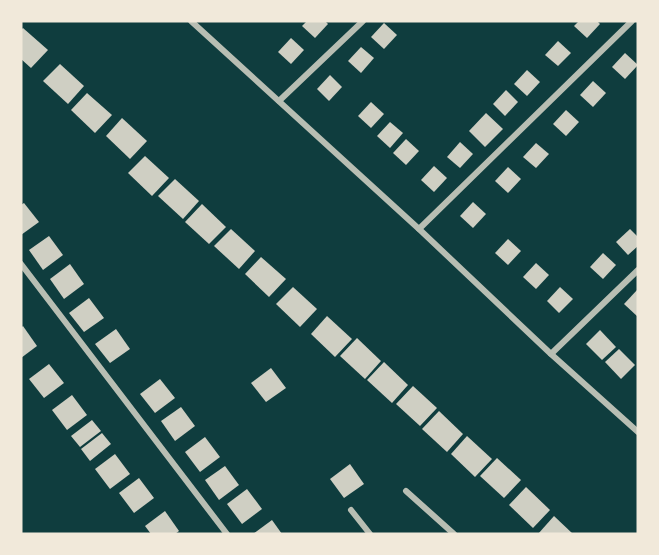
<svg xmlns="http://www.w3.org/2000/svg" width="659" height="555" font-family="Karla,sans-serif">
<rect width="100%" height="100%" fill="#0f3d3e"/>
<g fill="#cfcfc3">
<polygon points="307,21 325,21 328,24 315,38 302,26"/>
<polygon points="579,21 597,21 600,24 587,38 574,26"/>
<polygon points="384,23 397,35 384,49 371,37"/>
<polygon points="23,28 48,50 31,68 21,59 21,30"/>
<polygon points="291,38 304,50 291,64 278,52"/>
<polygon points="558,41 571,53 558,66 545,55"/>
<polygon points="361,47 374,58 361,73 348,61"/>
<polygon points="625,53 638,65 625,79 612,67"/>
<polygon points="60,64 84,86 68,104 43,81"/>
<polygon points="527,70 540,82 527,96 514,84"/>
<polygon points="330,75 342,87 329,101 317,89"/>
<polygon points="593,81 606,93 593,107 580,95"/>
<polygon points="506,90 518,102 505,116 493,104"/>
<polygon points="87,93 112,115 95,133 71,110"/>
<polygon points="371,102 384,114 371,128 358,116"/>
<polygon points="566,110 579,122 566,136 553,124"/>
<polygon points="486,113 503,129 485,147 469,131"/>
<polygon points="122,118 147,141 130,159 106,136"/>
<polygon points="390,122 403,133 390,148 377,136"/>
<polygon points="406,139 419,151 406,165 393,153"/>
<polygon points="460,142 473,154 460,168 447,157"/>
<polygon points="536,143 549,154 536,168 523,157"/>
<polygon points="145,156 169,178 152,196 128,173"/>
<polygon points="434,166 447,178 434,192 421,180"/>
<polygon points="508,167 521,179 508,193 495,181"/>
<polygon points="175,179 199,201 183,219 158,196"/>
<polygon points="473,202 486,214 473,228 460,216"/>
<polygon points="24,203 39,222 21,235 21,205"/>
<polygon points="202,204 226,227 209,244 185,222"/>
<polygon points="231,229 255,251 239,269 214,246"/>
<polygon points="630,229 638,237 638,246 628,255 616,242"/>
<polygon points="49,236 63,255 43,270 29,250"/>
<polygon points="508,239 521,251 508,265 495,253"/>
<polygon points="603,253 616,265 603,279 590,267"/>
<polygon points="261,257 286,279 269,297 245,274"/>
<polygon points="536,263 549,275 536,289 523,277"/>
<polygon points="70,264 84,284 64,299 50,279"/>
<polygon points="293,287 317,309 300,327 276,304"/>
<polygon points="560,287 573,299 559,313 547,301"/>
<polygon points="638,289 638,317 624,304"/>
<polygon points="89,298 104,318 84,332 69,313"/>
<polygon points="327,316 352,339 335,357 311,334"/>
<polygon points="23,326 37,346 21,358 21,328"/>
<polygon points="116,329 130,349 110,363 95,344"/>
<polygon points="600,330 616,347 602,360 586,344"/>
<polygon points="357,338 381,361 365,379 340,356"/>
<polygon points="619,349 635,365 621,379 605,362"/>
<polygon points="384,362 408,385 392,403 367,380"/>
<polygon points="49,364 64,383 44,398 29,379"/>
<polygon points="271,368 286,388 266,402 251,383"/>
<polygon points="160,379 175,398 155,413 140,394"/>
<polygon points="413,386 437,408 420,426 396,404"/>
<polygon points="72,395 87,415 67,430 52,410"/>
<polygon points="181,407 195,426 175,441 161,421"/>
<polygon points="439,411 463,434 447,452 422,429"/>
<polygon points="92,420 101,431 80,447 71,436"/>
<polygon points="102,433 111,444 90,461 81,449"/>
<polygon points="467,436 492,459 475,477 451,454"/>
<polygon points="205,437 220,457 200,472 185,452"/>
<polygon points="115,454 130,474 110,489 95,469"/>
<polygon points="497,458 521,480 504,498 480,476"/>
<polygon points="350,464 364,484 344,498 330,479"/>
<polygon points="225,466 239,485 219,500 205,480"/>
<polygon points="139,478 154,498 134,513 119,493"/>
<polygon points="526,487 550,510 533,528 509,505"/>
<polygon points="247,489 262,509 242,524 227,504"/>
<polygon points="165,511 179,531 175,534 151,534 145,526"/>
<polygon points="554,516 573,534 538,534"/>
<polygon points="272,520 282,534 253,534"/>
</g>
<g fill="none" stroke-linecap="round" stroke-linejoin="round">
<g stroke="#b8beb3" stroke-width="6">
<polyline points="191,21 419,229 551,354 638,432"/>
<polyline points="279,101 363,21"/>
<polyline points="419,229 632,21"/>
<polyline points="21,264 227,534"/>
<polyline points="551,354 638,270"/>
<polyline points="406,491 454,534"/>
<polyline points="351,510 370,534"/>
</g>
</g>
<rect width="659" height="555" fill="none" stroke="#f1e9da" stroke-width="45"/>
</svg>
